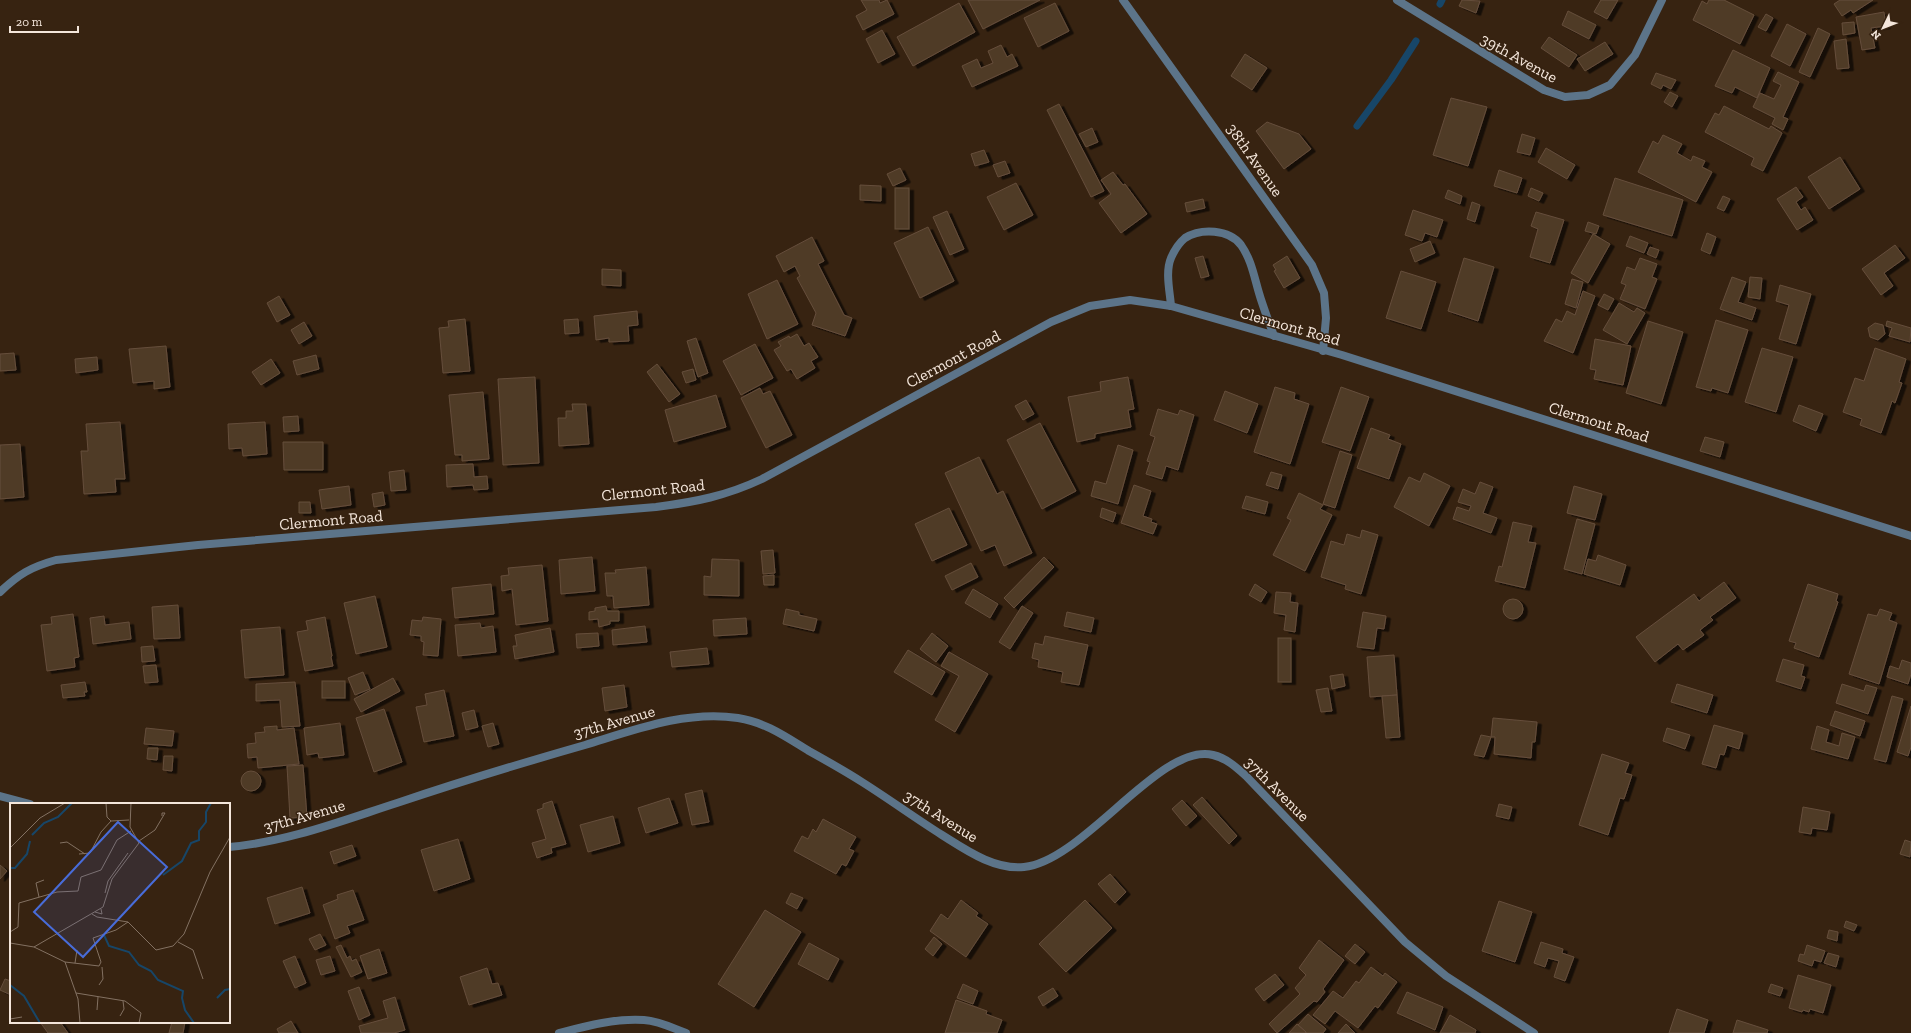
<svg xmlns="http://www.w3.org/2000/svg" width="1911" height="1033" font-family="'Zilla Slab',serif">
<defs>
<filter id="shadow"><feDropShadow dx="4.5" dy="2.5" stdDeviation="0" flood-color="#0009"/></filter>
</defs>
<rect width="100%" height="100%" fill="#372311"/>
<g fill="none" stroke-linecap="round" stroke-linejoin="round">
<g stroke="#174668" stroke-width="7">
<polyline points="1440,4 1442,0"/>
<polyline points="1357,126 1391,80 1416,41"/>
</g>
</g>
<g fill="#503a28" stroke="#654e3b" filter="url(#shadow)">
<polygon points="861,0 879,0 880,3 887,0 894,14 863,30 856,16 867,10"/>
<polygon points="968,0 1040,0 983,29"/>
<polygon points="1462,0 1480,1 1476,13 1459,6"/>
<polygon points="1601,0 1618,0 1607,19 1594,12"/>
<polygon points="1709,0 1724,0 1754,15 1740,44 1693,20 1702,1 1707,4"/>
<polygon points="1840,0 1873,0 1853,13 1851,10 1842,16 1834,4"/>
<polygon points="959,3 975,32 913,66 897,37"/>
<polygon points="1055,3 1069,31 1038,47 1024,18"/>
<polygon points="1568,11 1596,25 1589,39 1562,25"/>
<polygon points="1884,12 1886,26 1871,28 1875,48 1862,50 1856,17"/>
<polygon points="1766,14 1773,18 1766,31 1758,27"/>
<polygon points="1854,22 1855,33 1843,35 1842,23"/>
<polygon points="1787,24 1806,34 1790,66 1771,56"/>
<polygon points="1818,28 1830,34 1810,77 1799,72"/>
<polygon points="882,30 895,54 878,63 866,39"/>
<polygon points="1549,37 1577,55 1569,67 1541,48"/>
<polygon points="1846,39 1849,68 1837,69 1834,41"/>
<polygon points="1605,42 1613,54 1585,71 1577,59"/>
<polygon points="1001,45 1007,57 1012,54 1018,66 972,87 962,66 977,59 981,68 993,63 988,51"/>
<polygon points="1733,50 1770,68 1757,98 1735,87 1732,93 1715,86"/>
<polygon points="1245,54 1267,68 1252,90 1231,76"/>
<polygon points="1778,72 1799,82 1783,117 1788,119 1783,130 1772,124 1775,118 1753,107 1760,93 1774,99 1781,85 1773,81"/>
<polygon points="1656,73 1676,80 1671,89 1663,85 1661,89 1651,84"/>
<polygon points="1670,92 1678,96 1672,107 1664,102"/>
<polygon points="1451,98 1487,107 1468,166 1433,155"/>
<polygon points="1059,104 1104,191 1091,197 1047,110"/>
<polygon points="1724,106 1769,129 1771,126 1782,133 1763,171 1751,165 1754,158 1705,132 1715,113 1719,115"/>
<polygon points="1267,122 1299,134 1311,149 1284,169 1256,131"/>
<polygon points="1092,128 1098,142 1086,147 1079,134"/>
<polygon points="1522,134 1535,138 1530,155 1517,152"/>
<polygon points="1663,135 1682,144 1677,153 1691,161 1693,156 1705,161 1702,167 1712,172 1696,202 1638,172 1653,141 1658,144"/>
<polygon points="1546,148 1575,165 1567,179 1538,162"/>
<polygon points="984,150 989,162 975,166 971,154"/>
<polygon points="1840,157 1860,189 1829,209 1808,177"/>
<polygon points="1005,161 1010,173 998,177 993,165"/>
<polygon points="900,168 906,180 893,186 887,174"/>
<polygon points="1499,170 1522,178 1517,193 1494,186"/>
<polygon points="1113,172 1123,185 1125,184 1147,214 1121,233 1099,203 1111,194 1101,180"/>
<polygon points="1615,178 1683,200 1672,236 1603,215"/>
<polygon points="1016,183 1033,215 1004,230 987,197"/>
<polygon points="860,185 881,186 881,201 860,200"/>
<polygon points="1796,187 1803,197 1796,202 1801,210 1805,207 1813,220 1797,230 1777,199"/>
<rect x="895" y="188" width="14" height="41"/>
<polygon points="1531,188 1543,193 1539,201 1528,196"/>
<polygon points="1448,190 1462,196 1460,204 1445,198"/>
<polygon points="1723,196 1730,199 1724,211 1717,208"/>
<polygon points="1203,199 1205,208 1187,212 1185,203"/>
<polygon points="1472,202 1480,205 1475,222 1467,219"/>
<polygon points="1413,210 1443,220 1437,237 1425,233 1422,241 1405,235"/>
<polygon points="947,211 964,249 950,255 933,217"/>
<polygon points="1536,212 1564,220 1550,263 1530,257 1538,229 1531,226"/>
<polygon points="1588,222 1599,226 1596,234 1585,231"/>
<polygon points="928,227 954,281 920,298 894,243"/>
<polygon points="1707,233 1716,237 1710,254 1701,250"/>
<polygon points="1593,234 1610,244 1588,283 1571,273"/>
<polygon points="1630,236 1648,243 1644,253 1626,246"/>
<polygon points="812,237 824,261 818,264 844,315 852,318 845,336 812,325 816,313 797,278 800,276 795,266 784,272 776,256"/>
<polygon points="1430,241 1435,253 1415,262 1410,249"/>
<polygon points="1895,245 1905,258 1884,273 1893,286 1881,295 1862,269"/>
<polygon points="1650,247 1659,250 1656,258 1647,254"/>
<polygon points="1203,256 1209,276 1201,278 1195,258"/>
<polygon points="1287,256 1300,278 1284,288 1274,271 1276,270 1273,265"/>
<polygon points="1464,258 1494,267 1478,321 1448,311"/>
<polygon points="1640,258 1657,264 1652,277 1657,279 1645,309 1620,299 1626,285 1621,283 1627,267 1635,270"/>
<polygon points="602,269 621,270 621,286 602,285"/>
<polygon points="1401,271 1436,282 1421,329 1386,318"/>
<polygon points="1732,277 1746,282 1738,302 1756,308 1752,320 1720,309"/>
<polygon points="1750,277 1762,278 1760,299 1748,297"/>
<polygon points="1572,279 1583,282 1576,308 1565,304"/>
<polygon points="777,280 798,324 767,339 748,294"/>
<polygon points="1780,285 1811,294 1796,344 1779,339 1789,305 1776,301"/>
<polygon points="1583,291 1595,296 1573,353 1544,341 1556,319 1562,322 1567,311 1575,315"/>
<polygon points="1604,294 1614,299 1608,310 1598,305"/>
<polygon points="279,296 290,315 277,322 267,303"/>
<polygon points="1619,303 1634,312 1637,308 1645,313 1627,344 1603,330"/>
<polygon points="637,311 638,325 628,326 629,341 609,342 609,338 596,340 594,316"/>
<polygon points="465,319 470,371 443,373 439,328 449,327 448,321"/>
<polygon points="578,319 579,333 565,334 564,320"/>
<polygon points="1716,320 1748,330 1728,393 1712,388 1711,391 1696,387"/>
<polygon points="1648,321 1683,332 1661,404 1626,393"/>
<polygon points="1887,321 1911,328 1910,342 1889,336 1892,328 1886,326"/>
<polygon points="304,322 312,336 299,344 291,330"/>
<polygon points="1875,323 1883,325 1885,334 1878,340 1870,337 1868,328"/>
<polygon points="797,334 804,346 809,343 818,357 811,361 815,368 797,379 791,369 787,371 774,350 781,346 778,342 789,336 790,338"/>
<polygon points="696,338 708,373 698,377 687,341"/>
<polygon points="1595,339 1631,346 1623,385 1594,379 1596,370 1590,369"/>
<polygon points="755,344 773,378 741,395 723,361"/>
<polygon points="166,346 170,387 154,389 154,381 133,383 129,349"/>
<polygon points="1762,348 1793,357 1776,412 1745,402"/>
<polygon points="1875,348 1906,359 1899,382 1902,383 1895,403 1892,401 1881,433 1860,425 1862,419 1843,412 1855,378 1864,381"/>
<polygon points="14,353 16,370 0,371 0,354"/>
<polygon points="316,355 319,369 297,375 293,361"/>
<polygon points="97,357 98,370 76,373 75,359"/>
<polygon points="271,359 280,373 261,385 252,372"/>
<polygon points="657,364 680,394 669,402 647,372"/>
<polygon points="693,369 696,380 686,383 682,372"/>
<polygon points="535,377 539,463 503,465 498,379"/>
<polygon points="1128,377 1134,409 1128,410 1131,427 1095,434 1095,438 1077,442 1068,397 1101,391 1100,382"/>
<polygon points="1275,387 1295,393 1294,399 1309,404 1290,464 1254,452"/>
<polygon points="1341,387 1369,397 1350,451 1322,442"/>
<polygon points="760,388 763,394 770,391 792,435 766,448 741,398"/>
<polygon points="1225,391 1258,404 1247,433 1214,420"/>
<polygon points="483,392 489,459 462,461 462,455 455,455 449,395"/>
<polygon points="716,395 726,427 674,442 665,410"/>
<polygon points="1026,400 1034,414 1023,420 1015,406"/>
<polygon points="572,404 586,404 589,444 559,446 558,418 566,418 566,411 573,411"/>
<polygon points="1799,405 1823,414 1816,431 1793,421"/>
<polygon points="1158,409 1178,415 1180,410 1194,415 1178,470 1166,466 1162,479 1146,474 1150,462 1147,461 1155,437 1150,435"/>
<polygon points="298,416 299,431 284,432 283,417"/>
<polygon points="120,422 125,479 115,479 116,492 84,494 81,451 88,451 86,424"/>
<polygon points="265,422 267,454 243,456 242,448 229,449 228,424"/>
<polygon points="1040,423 1076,491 1042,509 1007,440"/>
<polygon points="1371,428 1390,435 1388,439 1401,444 1389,479 1357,468"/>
<polygon points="1705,437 1724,442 1720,457 1700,451"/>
<polygon points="283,442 323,442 323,470 284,470"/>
<polygon points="20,444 24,497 0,499 0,445"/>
<polygon points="1118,445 1133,450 1118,504 1091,496 1095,481 1106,484"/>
<polygon points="1340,451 1352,455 1335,508 1323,504"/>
<polygon points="979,457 997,494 1003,491 1032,553 1004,566 995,545 981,551 945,473"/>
<polygon points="473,464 474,477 487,476 488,489 474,490 473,485 447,487 446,465"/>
<polygon points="404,470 406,490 391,491 389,472"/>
<polygon points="1271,472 1282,475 1278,489 1266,485"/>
<polygon points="1424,473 1450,486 1429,526 1394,507 1409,477 1420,482"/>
<polygon points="1480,482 1493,487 1483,513 1497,518 1491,533 1453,519 1457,507 1469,511 1471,506 1458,502 1463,489 1475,494"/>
<polygon points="1134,485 1151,491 1143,516 1152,519 1151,522 1157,524 1153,534 1121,523"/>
<polygon points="349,486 351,505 322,509 319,490"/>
<polygon points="1574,486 1602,494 1595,520 1567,513"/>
<polygon points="383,492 385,505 374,507 372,494"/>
<polygon points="1299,493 1323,505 1320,509 1332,515 1305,571 1273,555 1291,520 1287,518"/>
<polygon points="1246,496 1268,502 1265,514 1242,508"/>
<polygon points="299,502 310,502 311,513 299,513"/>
<polygon points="949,508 967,545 932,561 915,524"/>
<polygon points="1102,508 1116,513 1113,522 1100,517"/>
<polygon points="1577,519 1595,524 1582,574 1564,569"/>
<polygon points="1513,522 1532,526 1528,542 1536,543 1525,588 1495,581 1499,566 1502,567"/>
<polygon points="1362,530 1378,535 1361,594 1345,589 1346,585 1321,577 1331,541 1344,545 1347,534 1360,538"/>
<polygon points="773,550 775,573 763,574 761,551"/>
<polygon points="1598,555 1626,565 1620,585 1584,574 1588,559 1596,561"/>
<polygon points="592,557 595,591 561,594 559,560"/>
<polygon points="1044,557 1054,567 1014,608 1004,598"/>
<polygon points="712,559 739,560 739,596 704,595 704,576 711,577"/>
<polygon points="971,563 978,577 952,590 945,576"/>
<polygon points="542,565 548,621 516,625 512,589 502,591 501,576 509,575 508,568"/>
<polygon points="646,567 649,605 614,608 613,596 607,596 605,573 616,573 615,570"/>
<polygon points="774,575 774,585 764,585 763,576"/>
<polygon points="1724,582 1736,598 1710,617 1713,620 1700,630 1704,635 1683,650 1678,644 1655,662 1636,637 1694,594 1699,601"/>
<polygon points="491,584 494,614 455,618 452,588"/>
<polygon points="1255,584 1267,592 1261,602 1249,595"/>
<polygon points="1808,584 1838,594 1836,601 1838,602 1819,657 1794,648 1796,643 1789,641"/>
<polygon points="973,589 998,604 990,618 965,603"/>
<polygon points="1276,592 1291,593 1290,602 1298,603 1295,632 1284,630 1286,615 1274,613"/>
<polygon points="375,596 387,647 356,654 344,603"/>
<circle cx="1513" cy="609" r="10"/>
<polygon points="178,605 180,638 154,639 152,607"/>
<polygon points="606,606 607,611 619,611 619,621 610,621 610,624 599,627 598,619 589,620 589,612 595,611 595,608"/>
<polygon points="1022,606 1033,613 1010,649 999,642"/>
<polygon points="786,609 799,612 799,615 817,619 814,631 783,624"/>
<polygon points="1880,609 1892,613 1889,620 1897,623 1879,684 1849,674 1868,614 1877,616"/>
<polygon points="1067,612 1094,618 1091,632 1064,626"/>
<polygon points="1363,612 1386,616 1384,629 1377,628 1374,649 1357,647"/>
<polygon points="73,614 79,657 74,658 75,667 47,671 41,625 52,624 51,617"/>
<polygon points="104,616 105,625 129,622 131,639 93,644 90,618"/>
<polygon points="325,617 332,656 331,657 333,666 305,671 297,632 308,630 306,621"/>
<polygon points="423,617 441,619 438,656 423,655 424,642 421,641 421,636 410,635 412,620 422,621"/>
<polygon points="746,618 747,634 714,636 713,620"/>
<polygon points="480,623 481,628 493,626 496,652 458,656 455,625"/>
<polygon points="645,626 647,642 613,645 612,630"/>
<polygon points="280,627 284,675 245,678 241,630"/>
<polygon points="550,628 554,652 515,659 513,646 517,646 515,635"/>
<polygon points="598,633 599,646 577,648 576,634"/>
<polygon points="932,633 948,646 936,662 920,649"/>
<polygon points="1045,636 1088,645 1079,685 1061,682 1063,672 1038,667 1039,660 1032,658 1035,643 1043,645"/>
<rect x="1278" y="638" width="13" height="44"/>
<polygon points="153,646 155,661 142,662 141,647"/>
<polygon points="707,648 709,664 672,667 670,652"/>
<polygon points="908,650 945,672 932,695 894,672"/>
<polygon points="949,652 988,674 955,732 935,720 959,676 941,666"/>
<polygon points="1394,655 1397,695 1370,697 1367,657"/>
<polygon points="1783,659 1804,665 1801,676 1805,677 1801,689 1776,681"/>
<polygon points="1902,660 1911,663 1911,674 1908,684 1887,677 1890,666 1899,669"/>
<polygon points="156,665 158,682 145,683 143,666"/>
<polygon points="363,672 370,689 355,695 348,678"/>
<polygon points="1343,674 1345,686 1332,689 1330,676"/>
<polygon points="393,678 400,691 361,712 354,699"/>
<rect x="322" y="681" width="23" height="17"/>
<polygon points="85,682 87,692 84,692 85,696 63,698 61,685"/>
<polygon points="295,682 300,726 282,727 280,700 256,701 256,684"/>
<polygon points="1677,684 1713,695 1707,713 1671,702"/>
<polygon points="1842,684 1864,691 1866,685 1877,688 1868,714 1836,703"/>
<polygon points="624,685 627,707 605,711 602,688"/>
<polygon points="1328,688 1332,711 1321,712 1316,690"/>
<polygon points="444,690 454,736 424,742 416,707 427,705 425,694"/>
<polygon points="1397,695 1400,737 1386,738 1382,696"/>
<polygon points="1892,696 1903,699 1886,762 1874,759"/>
<polygon points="1911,706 1911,747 1908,756 1897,752"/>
<polygon points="384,709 402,762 374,772 356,718"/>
<polygon points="474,710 478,727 466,730 462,713"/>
<polygon points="1835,711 1865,721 1860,736 1830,725"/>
<polygon points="1493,718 1537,722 1535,742 1532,742 1531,758 1494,754 1495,737 1491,737"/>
<polygon points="340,723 344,755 319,758 318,753 307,755 304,728"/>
<polygon points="493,723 499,744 488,747 482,726"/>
<polygon points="1714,725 1743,733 1739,749 1727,745 1724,755 1720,754 1716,768 1702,764"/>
<polygon points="277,726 277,730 294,728 299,764 258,768 257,757 248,758 247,744 256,743 255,733 265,732 264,727"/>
<polygon points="1817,726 1829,730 1826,742 1839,746 1842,733 1855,737 1848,759 1811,749"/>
<polygon points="146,728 174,731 172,746 144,744"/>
<polygon points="1667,728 1690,735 1685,749 1663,741"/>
<polygon points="1481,735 1491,737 1484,757 1474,755"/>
<polygon points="148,748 158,748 157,760 147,759"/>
<polygon points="1602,754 1629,763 1625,773 1632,775 1624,799 1620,798 1608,835 1579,825"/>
<polygon points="164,756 173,756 172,771 163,770"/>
<polygon points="303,765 307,817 290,818 287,766"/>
<circle cx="251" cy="781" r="10"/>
<polygon points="702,790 709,822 692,825 685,794"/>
<polygon points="1202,797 1237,836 1229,844 1193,805"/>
<polygon points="669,798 678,823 646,833 638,808"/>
<polygon points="1182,800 1197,816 1186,826 1172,809"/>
<polygon points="552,801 566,844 551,848 552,853 537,858 532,843 546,839 537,810 543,808 543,804"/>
<polygon points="1499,804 1512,807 1509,819 1496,816"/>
<polygon points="1803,807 1830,812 1827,830 1812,828 1811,834 1799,832"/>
<polygon points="613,816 620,843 588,852 580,825"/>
<polygon points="823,819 856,837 849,849 854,851 846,866 842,864 836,874 794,851 802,836 808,839 813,829 816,832"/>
<polygon points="458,839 470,879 434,891 421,850"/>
<polygon points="1905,840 1911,842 1910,857 1900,854"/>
<polygon points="352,845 356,856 334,864 330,852"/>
<polygon points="0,865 7,871 0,879"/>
<polygon points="1110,874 1126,892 1115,903 1098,884"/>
<polygon points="302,887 310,913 275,924 267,898"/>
<polygon points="353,890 364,920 347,926 350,933 335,939 323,905 338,899 337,895"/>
<polygon points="791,893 803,898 797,909 786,903"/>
<polygon points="961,900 978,913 976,916 988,924 966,957 930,931 941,914 948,919"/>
<polygon points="1085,900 1112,928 1066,972 1039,944"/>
<polygon points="1499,901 1532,912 1515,962 1482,951"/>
<polygon points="765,910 801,932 754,1007 718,984"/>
<polygon points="1846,921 1857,925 1854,931 1844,927"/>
<polygon points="1829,930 1838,932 1837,941 1827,938"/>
<polygon points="320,934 326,945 315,950 309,939"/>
<polygon points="934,937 942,944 933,956 925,949"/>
<polygon points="1319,940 1344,960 1323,989 1325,992 1317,1002 1314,1001 1277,1033 1269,1024 1300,994 1295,988 1306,975 1299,968"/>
<polygon points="1541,942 1563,949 1562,953 1574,957 1565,981 1554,977 1559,961 1548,958 1545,967 1534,963"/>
<polygon points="809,943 839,959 828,980 798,964"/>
<polygon points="1355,944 1365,952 1355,964 1345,956"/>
<polygon points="341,945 347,958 350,956 352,961 356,959 362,972 351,977 336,947"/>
<polygon points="1807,945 1825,951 1821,962 1814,960 1812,966 1798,961 1800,954 1804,955"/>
<polygon points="379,949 387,973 368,979 360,956"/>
<polygon points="1828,953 1839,956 1836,967 1824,963"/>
<polygon points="295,956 306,983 295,988 283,961"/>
<polygon points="330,956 335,971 321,975 316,960"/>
<polygon points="1371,967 1383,976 1385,973 1397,982 1378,1008 1375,1006 1358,1028 1335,1011 1325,1024 1313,1015 1333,991 1343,998 1356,981 1359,983"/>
<polygon points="487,968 492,984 498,983 502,995 469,1005 460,977"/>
<polygon points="1275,974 1284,985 1264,1001 1255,989"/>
<polygon points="1798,975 1831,985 1823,1013 1810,1009 1809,1012 1803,1010 1802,1012 1789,1008"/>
<polygon points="5,979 11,981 11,995 0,990"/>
<polygon points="963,984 978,991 973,1004 957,998"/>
<polygon points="1771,984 1783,988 1780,996 1768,992"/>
<polygon points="359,987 370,1015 359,1020 348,991"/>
<polygon points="1053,988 1058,996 1043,1006 1038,997"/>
<polygon points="1407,992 1443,1007 1435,1030 1397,1013"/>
<polygon points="395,997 405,1030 394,1033 361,1033 359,1026 388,1018 383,1001"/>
<polygon points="956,1000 987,1011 986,1014 1002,1020 997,1033 945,1033"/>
<polygon points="1677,1009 1708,1020 1704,1033 1669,1033"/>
<polygon points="1308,1014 1326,1029 1323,1033 1307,1033 1298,1025"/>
<polygon points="1450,1015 1476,1030 1475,1033 1440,1033"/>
<polygon points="1737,1020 1768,1030 1767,1033 1733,1033"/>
<polygon points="291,1021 298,1033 279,1033 277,1029"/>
<polygon points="40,1022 60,1022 68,1033 48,1033"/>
<polygon points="172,1022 185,1022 183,1033 169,1033"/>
<polygon points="1297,1024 1306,1032 1305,1033 1289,1033"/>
<polygon points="1346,1024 1355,1033 1338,1033"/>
</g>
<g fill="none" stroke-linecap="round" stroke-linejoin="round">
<g stroke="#5c7489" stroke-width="8">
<polyline points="1123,0 1312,265 1324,293 1326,318 1323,351"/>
<polyline points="1397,0 1544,90 1565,97 1588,95 1610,85 1635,55 1662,0"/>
<path d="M1171,306C1170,292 1165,272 1171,258C1174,251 1179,243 1185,238C1201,228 1229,229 1241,245C1251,259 1254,276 1259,293C1263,307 1269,322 1274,336"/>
<polyline points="0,796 30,804"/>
<path d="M229,847C287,842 341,821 397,803C459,782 522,763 585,745C634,730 686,710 738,718C765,722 786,737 809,751C827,761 845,771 862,782C889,799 915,818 942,835C966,850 994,870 1024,867C1084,861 1160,742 1213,755C1226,758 1236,767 1246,776L1405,942L1446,976L1534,1033"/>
<path d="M559,1033C586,1026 616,1018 644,1020C659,1021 673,1028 686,1033"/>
</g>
<path stroke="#5c7489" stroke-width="8" d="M0,592C19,574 31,567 56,560L198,545L656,507C695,502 726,496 762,479L1051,322L1090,306L1130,300L1171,306L1342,355L1911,536"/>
</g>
<g text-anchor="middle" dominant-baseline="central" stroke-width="3" stroke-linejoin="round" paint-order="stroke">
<g font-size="16" fill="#f4e6db" stroke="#372311">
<text transform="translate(1519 58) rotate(29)">39th Avenue</text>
<text transform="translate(1255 160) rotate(55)">38th Avenue</text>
<text transform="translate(1290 326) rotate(16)">Clermont Road</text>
<text transform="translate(953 359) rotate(-28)">Clermont Road</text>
<text transform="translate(1599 422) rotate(17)">Clermont Road</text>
<text transform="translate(653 490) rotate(-6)">Clermont Road</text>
<text transform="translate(331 520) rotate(-5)">Clermont Road</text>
<text transform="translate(614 722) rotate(-16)">37th Avenue</text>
<text transform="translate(1277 789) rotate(45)">37th Avenue</text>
<text transform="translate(304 816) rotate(-16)">37th Avenue</text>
<text transform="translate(941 816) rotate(32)">37th Avenue</text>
</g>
</g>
<g transform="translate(10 803)">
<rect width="220" height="220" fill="#372311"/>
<path fill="none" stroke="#174668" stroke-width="2" d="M22,32L34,20L48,14L62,0M0,65H5L17,51L20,38M153,72L172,58L181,40L189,37V28L196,19V9L201,0M94,132L99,143L119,149L129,162L141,168L148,177L173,188L172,195L175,207L184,220M0,182L14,193L30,220M207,195L215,187L220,186"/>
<path fill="none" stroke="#837162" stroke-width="1" d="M96,0L97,14L101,18M129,38L145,27L155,10H152V13M50,40L57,39L75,51M0,45L30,15L55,0M69,51L80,50L91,29L101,18L119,17M95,90L98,78L118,50M29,94L26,80L34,77M85,109L92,111L91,106M82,111L87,114L118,119L146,147L163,143L174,131L200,69L220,34M0,129L8,124L9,100L47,89L68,88L71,74L91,67L107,37L121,28M168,139L183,147L193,176M0,140L24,144L93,104L102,76L129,40L120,24L121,0M24,144L55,159L89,163L91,159L83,135L106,127L118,119M55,159L68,196L70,220M65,160L67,147M89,182L93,176L92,164M66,190L115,198L131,210L129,220M87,207L88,194M110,213L114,206L113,198M0,216L12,214"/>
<path fill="#486cd9" fill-opacity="0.15" stroke="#486cd9" stroke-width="2" d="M108,19L157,64L73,154L24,109Z"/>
<rect width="220" height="220" fill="none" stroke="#f4e6db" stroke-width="2"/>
</g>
<g transform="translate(1883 28) rotate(227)" stroke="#372311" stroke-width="3" paint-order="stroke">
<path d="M0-3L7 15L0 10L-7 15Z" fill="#f4e6db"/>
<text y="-6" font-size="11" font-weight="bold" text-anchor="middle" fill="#f4e6db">N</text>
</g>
<path d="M10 26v6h68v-6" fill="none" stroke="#f4e6db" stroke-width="2"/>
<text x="16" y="26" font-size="12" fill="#f4e6db" stroke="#372311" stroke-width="3" paint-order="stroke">20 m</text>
</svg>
